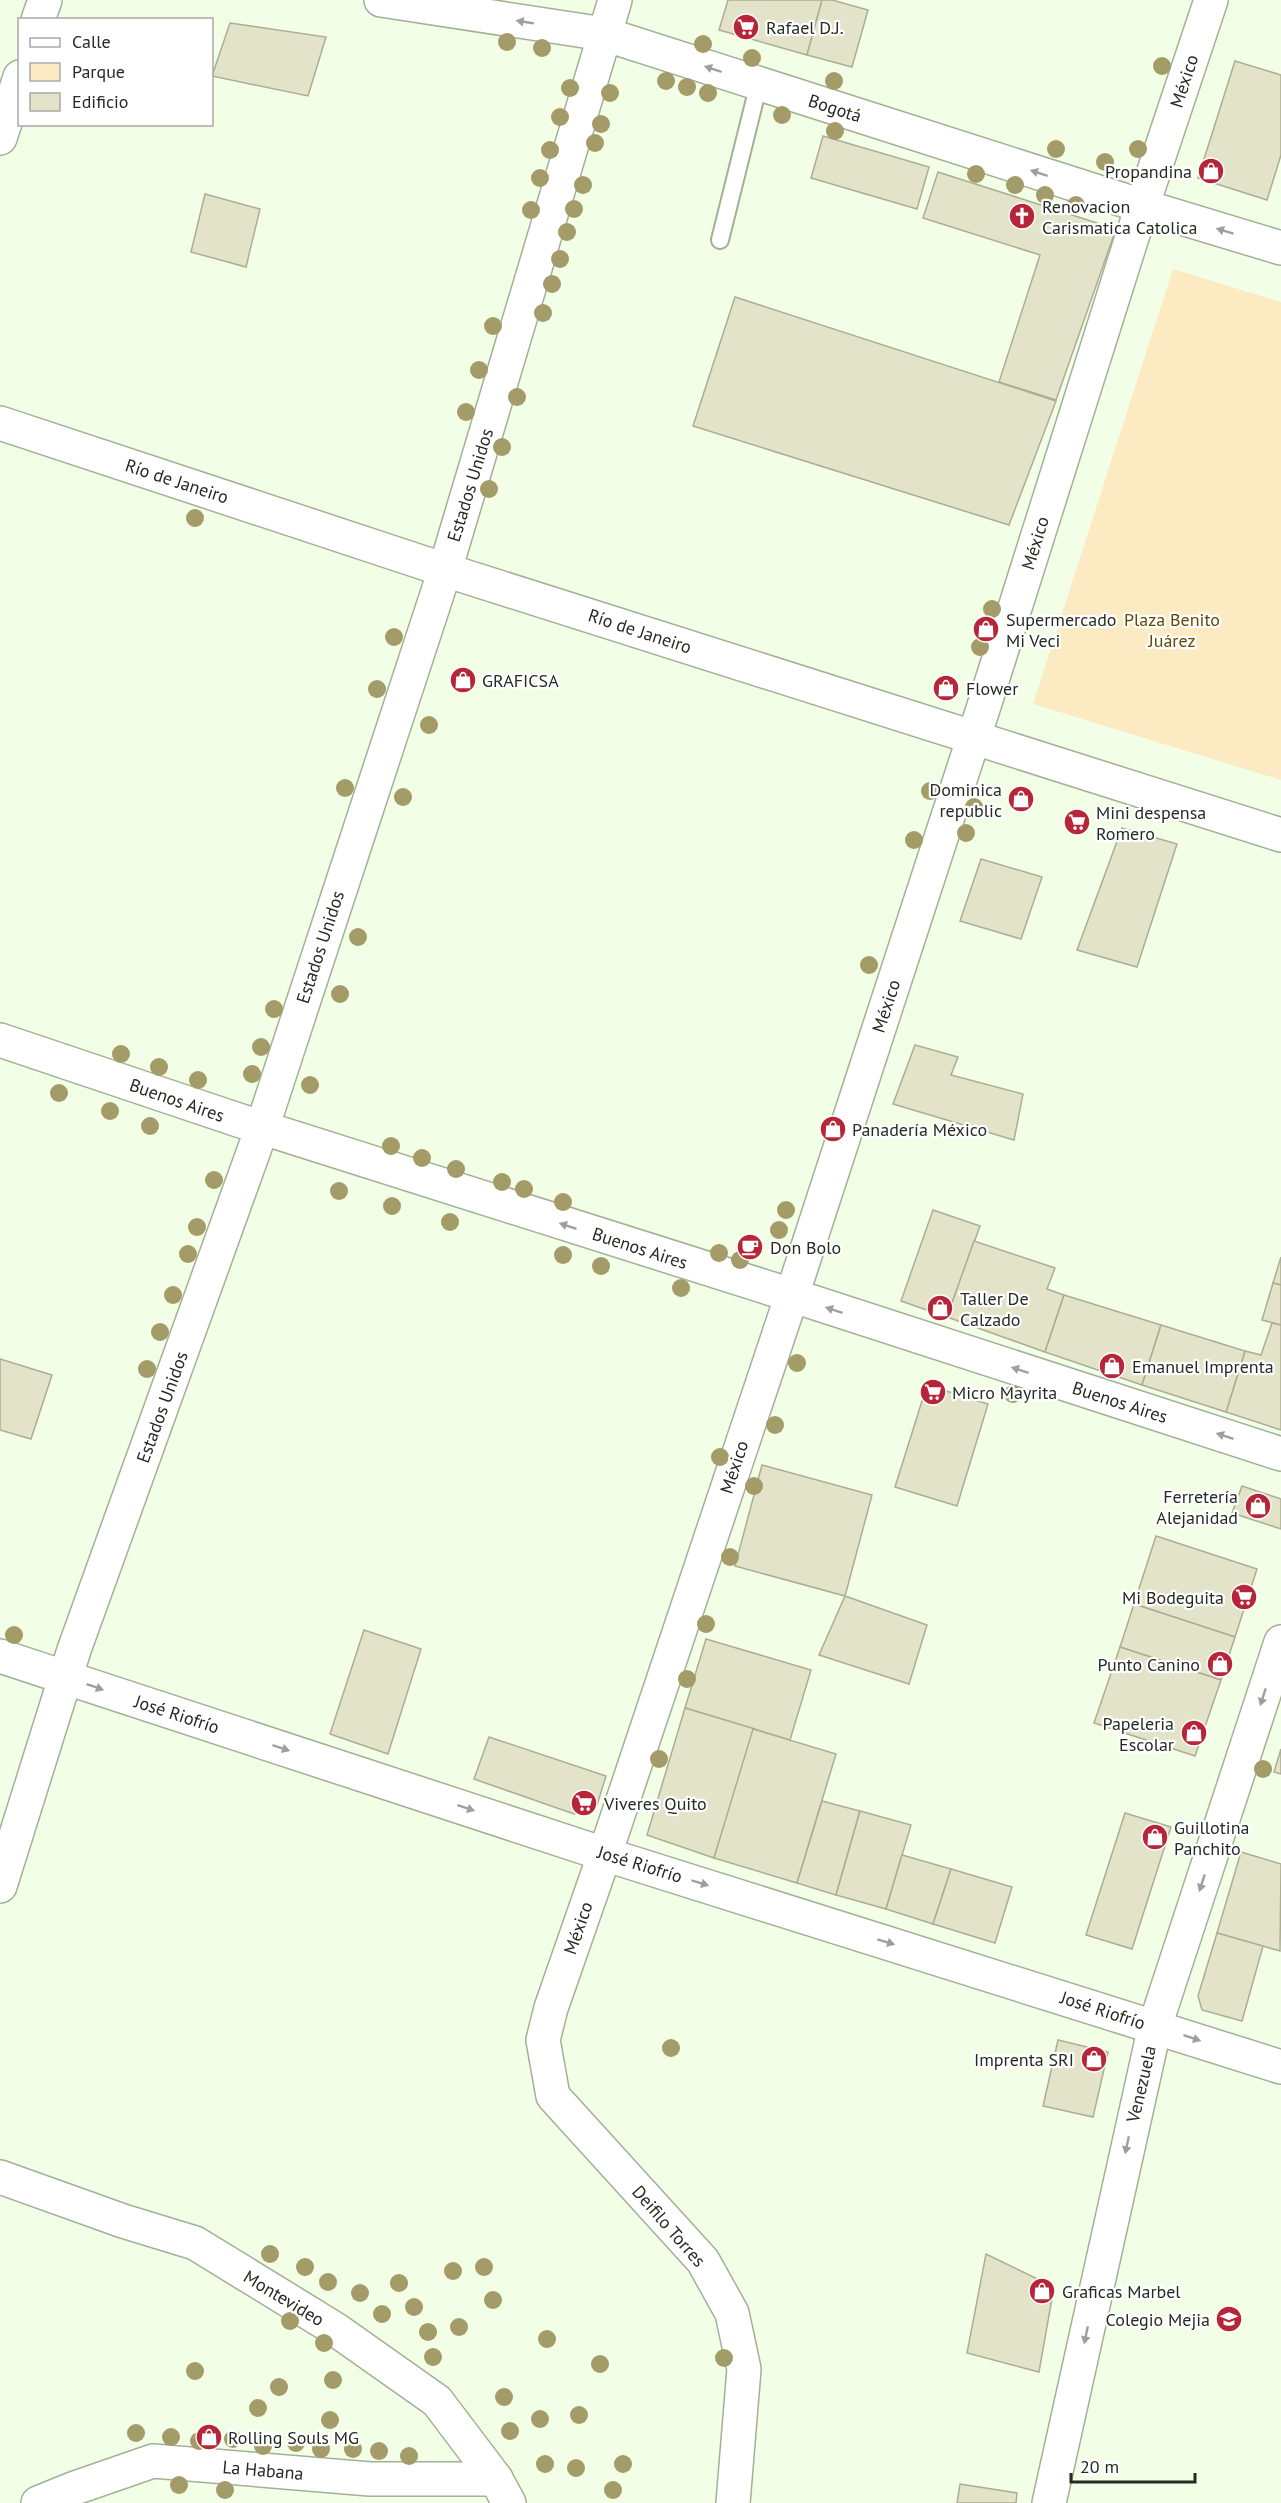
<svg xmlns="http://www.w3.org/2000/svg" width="1281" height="2503" font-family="'PT Sans',sans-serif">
<rect width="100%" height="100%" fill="#f2ffe6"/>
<polygon fill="#fceac2" points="1173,269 1281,302 1281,780 1033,704"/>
<g fill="#e3e3c9" stroke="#acad93" stroke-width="1.5">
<polygon points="728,0 822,0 807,55 719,30"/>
<polygon points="822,0 832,0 868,10 852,67 807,55"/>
<polygon points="230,23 326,37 308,96 212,76"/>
<polygon points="1235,61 1281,75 1281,155 1267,200 1198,178"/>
<polygon points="823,136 929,167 917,209 811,178"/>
<polygon points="938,172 1116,229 1056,400 999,382 1040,255 923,218"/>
<polygon points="205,194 260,209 246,267 191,252"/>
<polygon points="735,297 1056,401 1009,525 693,426"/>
<polygon points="1122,828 1177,844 1137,967 1077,950"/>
<polygon points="981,859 1042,877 1021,939 960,921"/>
<polygon points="915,1045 958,1057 951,1075 1023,1094 1014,1140 893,1104"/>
<polygon points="933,1210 980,1226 947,1317 901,1301"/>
<polygon points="974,1241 1055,1268 1047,1289 1064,1295 1045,1352 947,1317"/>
<polygon points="1281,1257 1281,1285 1273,1283"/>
<polygon points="1273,1283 1281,1285 1281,1325 1262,1320"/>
<polygon points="1064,1295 1161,1325 1142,1385 1045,1352"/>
<polygon points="1272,1323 1281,1325 1281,1430 1226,1412 1245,1351 1261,1355"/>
<polygon points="1161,1325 1245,1351 1226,1412 1142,1385"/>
<polygon points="0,1359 52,1375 31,1439 0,1430"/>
<polygon points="927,1385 988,1404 957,1506 895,1487"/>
<polygon points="762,1465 872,1495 845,1596 735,1566"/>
<polygon points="1242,1486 1281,1499 1281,1529 1232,1513"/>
<polygon points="1156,1536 1257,1569 1235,1637 1134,1604"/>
<polygon points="845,1596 927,1625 909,1684 819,1655"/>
<polygon points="1134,1604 1235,1637 1221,1680 1120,1647"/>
<polygon points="364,1630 421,1649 388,1754 330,1734"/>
<polygon points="706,1639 811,1670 790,1740 685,1708"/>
<polygon points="1120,1647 1221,1680 1195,1756 1094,1723"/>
<polygon points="685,1708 755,1729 714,1858 647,1835"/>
<polygon points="753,1729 836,1754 797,1883 714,1858"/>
<polygon points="489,1737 606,1776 597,1805 574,1814 474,1779"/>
<polygon points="1281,1749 1281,1774 1274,1772"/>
<polygon points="822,1801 860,1811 836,1895 797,1883"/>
<polygon points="860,1811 911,1825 886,1909 836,1895"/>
<polygon points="1125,1813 1171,1827 1132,1949 1086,1935"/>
<polygon points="1241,1852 1281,1864 1280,1951 1217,1933"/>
<polygon points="902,1855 951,1869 933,1924 886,1909"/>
<polygon points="951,1869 1012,1887 995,1943 933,1924"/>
<polygon points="1217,1933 1263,1946 1242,2021 1202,2010 1198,1996"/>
<polygon points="1058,2040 1108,2052 1093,2117 1043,2106"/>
<polygon points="986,2254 1054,2287 1039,2372 967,2353"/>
<polygon points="960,2484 1017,2493 1016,2503 957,2503"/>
</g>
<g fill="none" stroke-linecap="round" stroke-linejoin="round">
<defs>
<polyline id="lane" points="720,240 759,83"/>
<g id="street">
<polyline points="381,0 604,34 1142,206 1281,248"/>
<polyline points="38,20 45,0"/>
<polyline points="0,138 20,77"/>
<polyline points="0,423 445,570 1281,835"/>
<polyline points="0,1040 238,1120 791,1295 1281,1454"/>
<polyline points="0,1656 604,1854 1281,2067"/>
<polyline points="0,1886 74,1650 262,1128 445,570 615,0"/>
<polyline points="0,2177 123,2221 195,2243 335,2329 437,2401 496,2479 509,2503"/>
<polyline points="38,2503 75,2488 153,2461 370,2479 496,2479"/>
<polyline points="733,2503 744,2369 732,2313 703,2261 553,2096 543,2040 551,2008 612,1833 798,1277 983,709 1134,231 1211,0"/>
<polyline points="1049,2503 1155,2026 1281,1642"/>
</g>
</defs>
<use href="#lane" stroke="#a3b098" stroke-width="20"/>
<use href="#street" stroke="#a3b098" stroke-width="36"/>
<use href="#lane" stroke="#fff" stroke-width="16"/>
<use href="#street" stroke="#fff" stroke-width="33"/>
</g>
<g fill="#a39b68">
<circle cx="507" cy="42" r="9"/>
<circle cx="703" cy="44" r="9"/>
<circle cx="542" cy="48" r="9"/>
<circle cx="752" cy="58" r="9"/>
<circle cx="1162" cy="66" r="9"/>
<circle cx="666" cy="81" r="9"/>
<circle cx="834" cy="81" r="9"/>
<circle cx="687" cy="87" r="9"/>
<circle cx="570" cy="88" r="9"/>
<circle cx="610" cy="93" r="9"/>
<circle cx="708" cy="93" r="9"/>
<circle cx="782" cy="115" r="9"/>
<circle cx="560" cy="117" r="9"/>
<circle cx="601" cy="124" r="9"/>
<circle cx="835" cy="131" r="9"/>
<circle cx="595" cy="143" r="9"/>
<circle cx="1056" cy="149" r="9"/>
<circle cx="1138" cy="149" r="9"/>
<circle cx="550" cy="150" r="9"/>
<circle cx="1105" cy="162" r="9"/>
<circle cx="976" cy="174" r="9"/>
<circle cx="540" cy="178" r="9"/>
<circle cx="583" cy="185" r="9"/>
<circle cx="1015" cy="185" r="9"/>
<circle cx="1045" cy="195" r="9"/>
<circle cx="1076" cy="205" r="9"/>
<circle cx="574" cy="209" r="9"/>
<circle cx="531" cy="210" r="9"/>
<circle cx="567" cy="232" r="9"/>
<circle cx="560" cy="259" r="9"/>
<circle cx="552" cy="284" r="9"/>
<circle cx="543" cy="313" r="9"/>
<circle cx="493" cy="326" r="9"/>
<circle cx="479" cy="370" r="9"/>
<circle cx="517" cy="397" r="9"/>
<circle cx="466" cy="412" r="9"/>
<circle cx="502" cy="447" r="9"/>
<circle cx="489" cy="489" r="9"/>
<circle cx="195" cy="518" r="9"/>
<circle cx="992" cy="609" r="9"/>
<circle cx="394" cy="637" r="9"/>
<circle cx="980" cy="647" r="9"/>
<circle cx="377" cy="689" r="9"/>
<circle cx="429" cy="725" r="9"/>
<circle cx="345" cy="788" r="9"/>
<circle cx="930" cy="791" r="9"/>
<circle cx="403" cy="797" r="9"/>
<circle cx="974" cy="807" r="9"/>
<circle cx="966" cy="833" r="9"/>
<circle cx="914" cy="840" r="9"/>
<circle cx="358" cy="937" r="9"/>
<circle cx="869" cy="965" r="9"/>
<circle cx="340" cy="994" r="9"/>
<circle cx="274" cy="1009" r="9"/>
<circle cx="261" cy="1047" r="9"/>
<circle cx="121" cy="1054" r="9"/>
<circle cx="159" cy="1067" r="9"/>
<circle cx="252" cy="1074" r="9"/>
<circle cx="198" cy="1080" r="9"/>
<circle cx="310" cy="1085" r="9"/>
<circle cx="59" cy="1093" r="9"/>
<circle cx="110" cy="1111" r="9"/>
<circle cx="150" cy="1126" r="9"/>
<circle cx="391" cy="1146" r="9"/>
<circle cx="422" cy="1158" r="9"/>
<circle cx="456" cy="1169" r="9"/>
<circle cx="214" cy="1180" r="9"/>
<circle cx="502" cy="1182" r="9"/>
<circle cx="524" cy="1189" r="9"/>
<circle cx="339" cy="1191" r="9"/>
<circle cx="563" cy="1202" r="9"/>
<circle cx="392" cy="1206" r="9"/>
<circle cx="786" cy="1210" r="9"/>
<circle cx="450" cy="1222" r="9"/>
<circle cx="197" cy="1227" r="9"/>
<circle cx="779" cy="1230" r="9"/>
<circle cx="719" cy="1253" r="9"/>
<circle cx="188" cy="1254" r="9"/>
<circle cx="563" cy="1255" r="9"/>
<circle cx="740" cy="1260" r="9"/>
<circle cx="601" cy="1266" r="9"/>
<circle cx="681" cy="1288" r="9"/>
<circle cx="173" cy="1295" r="9"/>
<circle cx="160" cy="1332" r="9"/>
<circle cx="797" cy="1363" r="9"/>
<circle cx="147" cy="1369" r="9"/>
<circle cx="1013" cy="1394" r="9"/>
<circle cx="775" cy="1425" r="9"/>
<circle cx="720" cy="1457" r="9"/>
<circle cx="754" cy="1486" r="9"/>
<circle cx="730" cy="1557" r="9"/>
<circle cx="706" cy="1624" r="9"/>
<circle cx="14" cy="1635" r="9"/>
<circle cx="687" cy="1679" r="9"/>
<circle cx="659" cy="1759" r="9"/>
<circle cx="1263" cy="1769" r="9"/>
<circle cx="671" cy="2048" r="9"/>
<circle cx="270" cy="2254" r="9"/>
<circle cx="305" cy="2267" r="9"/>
<circle cx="484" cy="2267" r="9"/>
<circle cx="453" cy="2271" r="9"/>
<circle cx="328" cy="2282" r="9"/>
<circle cx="399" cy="2283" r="9"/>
<circle cx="360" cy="2293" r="9"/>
<circle cx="493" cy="2300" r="9"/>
<circle cx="414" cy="2307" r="9"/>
<circle cx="382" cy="2314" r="9"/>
<circle cx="290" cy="2321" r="9"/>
<circle cx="459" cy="2327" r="9"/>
<circle cx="428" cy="2332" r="9"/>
<circle cx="547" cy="2339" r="9"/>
<circle cx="324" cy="2343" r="9"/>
<circle cx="433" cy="2357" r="9"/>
<circle cx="724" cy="2358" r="9"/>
<circle cx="600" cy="2364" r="9"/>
<circle cx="195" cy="2371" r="9"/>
<circle cx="333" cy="2380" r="9"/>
<circle cx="279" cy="2387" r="9"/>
<circle cx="504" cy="2397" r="9"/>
<circle cx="258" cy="2408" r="9"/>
<circle cx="579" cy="2415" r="9"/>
<circle cx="540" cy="2419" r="9"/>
<circle cx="330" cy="2420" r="9"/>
<circle cx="510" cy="2431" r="9"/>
<circle cx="136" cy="2433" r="9"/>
<circle cx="171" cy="2437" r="9"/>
<circle cx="233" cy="2439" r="9"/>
<circle cx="199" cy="2441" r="9"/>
<circle cx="296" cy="2443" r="9"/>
<circle cx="263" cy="2446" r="9"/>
<circle cx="321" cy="2449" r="9"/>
<circle cx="353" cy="2449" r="9"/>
<circle cx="379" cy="2451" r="9"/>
<circle cx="409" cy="2456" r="9"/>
<circle cx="545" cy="2464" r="9"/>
<circle cx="623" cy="2464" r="9"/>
<circle cx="576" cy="2468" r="9"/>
<circle cx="179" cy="2485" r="9"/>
<circle cx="225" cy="2490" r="9"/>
<circle cx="613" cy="2490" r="9"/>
</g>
<defs><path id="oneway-solid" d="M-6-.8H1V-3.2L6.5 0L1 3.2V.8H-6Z" transform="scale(1.5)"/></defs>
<g fill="#9da09c">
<use href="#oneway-solid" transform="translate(525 22) rotate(-171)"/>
<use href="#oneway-solid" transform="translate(713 69) rotate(-162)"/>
<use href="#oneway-solid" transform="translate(1039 173) rotate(-162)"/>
<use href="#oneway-solid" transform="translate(1225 231) rotate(-163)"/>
<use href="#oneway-solid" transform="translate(568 1226) rotate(-162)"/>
<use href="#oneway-solid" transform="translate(834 1310) rotate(-162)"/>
<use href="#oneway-solid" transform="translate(1020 1370) rotate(-162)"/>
<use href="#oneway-solid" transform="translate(1225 1436) rotate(-162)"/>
<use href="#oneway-solid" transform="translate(95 1687) rotate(19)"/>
<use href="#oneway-solid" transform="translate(1263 1697) rotate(108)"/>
<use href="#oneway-solid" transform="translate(281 1748) rotate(18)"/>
<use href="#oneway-solid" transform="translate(466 1808) rotate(18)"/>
<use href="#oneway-solid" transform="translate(700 1883) rotate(17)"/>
<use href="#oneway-solid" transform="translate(1202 1883) rotate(108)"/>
<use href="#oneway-solid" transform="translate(886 1942) rotate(17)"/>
<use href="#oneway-solid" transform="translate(1192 2038) rotate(18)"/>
<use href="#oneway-solid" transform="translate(1127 2145) rotate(102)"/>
<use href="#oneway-solid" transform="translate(1086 2335) rotate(102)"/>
</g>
<defs>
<symbol id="supermarket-disc" viewBox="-11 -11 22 22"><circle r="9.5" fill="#b62538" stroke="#fff"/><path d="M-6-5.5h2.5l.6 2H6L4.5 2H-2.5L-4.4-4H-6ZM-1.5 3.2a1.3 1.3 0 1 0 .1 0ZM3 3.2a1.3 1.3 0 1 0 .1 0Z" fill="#fff"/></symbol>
<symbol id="shop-disc" viewBox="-11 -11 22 22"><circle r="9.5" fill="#b62538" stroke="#fff"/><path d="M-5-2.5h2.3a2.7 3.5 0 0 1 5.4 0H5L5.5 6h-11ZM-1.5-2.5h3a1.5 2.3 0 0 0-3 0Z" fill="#fff"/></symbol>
<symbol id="church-disc" viewBox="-11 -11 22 22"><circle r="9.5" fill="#b62538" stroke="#fff"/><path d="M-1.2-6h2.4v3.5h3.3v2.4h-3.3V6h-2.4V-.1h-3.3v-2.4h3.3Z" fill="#fff"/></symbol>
<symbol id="cafe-disc" viewBox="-11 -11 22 22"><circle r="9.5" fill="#b62538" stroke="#fff"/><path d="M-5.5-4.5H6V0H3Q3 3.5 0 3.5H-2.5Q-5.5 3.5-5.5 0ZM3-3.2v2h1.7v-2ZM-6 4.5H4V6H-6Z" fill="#fff"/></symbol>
<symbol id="school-disc" viewBox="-11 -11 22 22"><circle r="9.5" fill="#b62538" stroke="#fff"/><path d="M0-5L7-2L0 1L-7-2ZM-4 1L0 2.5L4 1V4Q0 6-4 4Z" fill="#fff"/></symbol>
</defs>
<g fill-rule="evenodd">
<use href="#supermarket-disc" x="731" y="12" width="30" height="30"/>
<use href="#shop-disc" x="1196" y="156" width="30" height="30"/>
<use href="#church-disc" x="1007" y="201" width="30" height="30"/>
<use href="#shop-disc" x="971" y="614" width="30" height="30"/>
<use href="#shop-disc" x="448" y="665" width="30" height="30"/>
<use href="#shop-disc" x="931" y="673" width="30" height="30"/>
<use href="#shop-disc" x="1006" y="784" width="30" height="30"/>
<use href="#supermarket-disc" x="1062" y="807" width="30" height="30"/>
<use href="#shop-disc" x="818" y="1114" width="30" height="30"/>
<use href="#cafe-disc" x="735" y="1232" width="30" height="30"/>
<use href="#shop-disc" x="925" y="1293" width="30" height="30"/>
<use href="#shop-disc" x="1097" y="1351" width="30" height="30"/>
<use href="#supermarket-disc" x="918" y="1377" width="30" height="30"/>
<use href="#shop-disc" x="1243" y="1491" width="30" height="30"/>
<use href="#supermarket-disc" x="1229" y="1582" width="30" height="30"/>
<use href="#shop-disc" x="1205" y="1649" width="30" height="30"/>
<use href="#shop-disc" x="1179" y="1718" width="30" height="30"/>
<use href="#supermarket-disc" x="569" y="1788" width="30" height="30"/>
<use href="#shop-disc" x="1140" y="1822" width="30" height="30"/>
<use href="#shop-disc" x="1079" y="2044" width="30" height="30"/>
<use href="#shop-disc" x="1027" y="2276" width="30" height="30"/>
<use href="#school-disc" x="1214" y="2304" width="30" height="30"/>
<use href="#shop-disc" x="194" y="2422" width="30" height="30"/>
</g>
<g text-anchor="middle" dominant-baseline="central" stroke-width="4.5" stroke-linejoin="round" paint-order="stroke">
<g font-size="18" fill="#262b22" stroke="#fff" text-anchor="start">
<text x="766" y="27">Rafael D.J.</text>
<text x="1192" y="171" text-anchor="end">Propandina</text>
<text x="1042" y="206">Renovacion<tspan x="1042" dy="21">Carismatica Catolica</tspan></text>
<text x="1006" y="619">Supermercado<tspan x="1006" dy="21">Mi Veci</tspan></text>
<text x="482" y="680">GRAFICSA</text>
<text x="966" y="688">Flower</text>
<text x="1002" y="789" text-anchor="end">Dominica<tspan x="1002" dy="21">republic</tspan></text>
<text x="1096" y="812">Mini despensa<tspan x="1096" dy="21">Romero</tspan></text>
<text x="852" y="1129">Panadería México</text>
<text x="770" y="1247">Don Bolo</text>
<text x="960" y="1298">Taller De<tspan x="960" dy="21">Calzado</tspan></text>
<text x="1132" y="1366">Emanuel Imprenta</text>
<text x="952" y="1392">Micro Mayrita</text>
<text x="1238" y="1496" text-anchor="end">Ferretería<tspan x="1238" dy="21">Alejanidad</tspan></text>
<text x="1224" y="1597" text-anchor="end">Mi Bodeguita</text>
<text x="1200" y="1664" text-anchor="end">Punto Canino</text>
<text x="1174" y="1723" text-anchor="end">Papeleria<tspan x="1174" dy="21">Escolar</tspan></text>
<text x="604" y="1803">Viveres Quito</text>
<text x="1174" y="1827">Guillotina<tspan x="1174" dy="21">Panchito</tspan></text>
<text x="1074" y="2059" text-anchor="end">Imprenta SRI</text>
<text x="1062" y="2291">Graficas Marbel</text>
<text x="1210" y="2319" text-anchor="end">Colegio Mejia</text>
<text x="228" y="2437">Rolling Souls MG</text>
</g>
<g font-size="18" fill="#262b22" stroke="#fff">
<text transform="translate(1184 81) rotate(-72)">México</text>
<text transform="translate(835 108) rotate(18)">Bogotá</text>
<text transform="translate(177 481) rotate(18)">Río de Janeiro</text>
<text transform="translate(470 485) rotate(-73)">Estados Unidos</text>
<text transform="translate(1035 543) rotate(-73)">México</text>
<text transform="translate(640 631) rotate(18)">Río de Janeiro</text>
<text transform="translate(320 947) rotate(-72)">Estados Unidos</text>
<text transform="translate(886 1006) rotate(-72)">México</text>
<text transform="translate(177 1100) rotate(19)">Buenos Aires</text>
<text transform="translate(640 1248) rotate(18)">Buenos Aires</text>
<text transform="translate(1120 1402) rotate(18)">Buenos Aires</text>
<text transform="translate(162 1407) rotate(-70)">Estados Unidos</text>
<text transform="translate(734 1467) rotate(-72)">México</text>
<text transform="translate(177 1714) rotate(18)">José Riofrío</text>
<text transform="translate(640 1864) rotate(17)">José Riofrío</text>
<text transform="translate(578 1928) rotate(-71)">México</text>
<text transform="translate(1103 2010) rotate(18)">José Riofrío</text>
<text transform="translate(1141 2084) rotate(-77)">Venezuela</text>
<text transform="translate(669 2226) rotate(49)">Deifilo Torres</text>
<text transform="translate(284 2298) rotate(31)">Montevideo</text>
<text transform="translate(263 2470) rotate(5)">La Habana</text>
</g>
<g font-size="18" fill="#624900" stroke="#fff">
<text x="1172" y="619">Plaza Benito<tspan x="1172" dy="21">Juárez</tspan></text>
</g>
</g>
<rect x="18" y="18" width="195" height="108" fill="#ffffff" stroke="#a8aaa7" stroke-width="1.5"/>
<rect x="30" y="38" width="30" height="9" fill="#ffffff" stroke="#a8aaa7" stroke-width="1.5"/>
<text x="72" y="48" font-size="18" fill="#262b22">Calle</text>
<rect x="30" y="63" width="30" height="18" fill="#fceac2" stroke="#a8aaa7" stroke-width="1.5"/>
<text x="72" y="78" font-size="18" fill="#262b22">Parque</text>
<rect x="30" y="93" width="30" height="18" fill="#e3e3c9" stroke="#a8aaa7" stroke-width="1.5"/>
<text x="72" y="108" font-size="18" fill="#262b22">Edificio</text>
<path d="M1071 2473v9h124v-9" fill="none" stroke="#262b22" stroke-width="3"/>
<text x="1080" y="2473" font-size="18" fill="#262b22" stroke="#ffffff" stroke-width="4.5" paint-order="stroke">20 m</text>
</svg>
